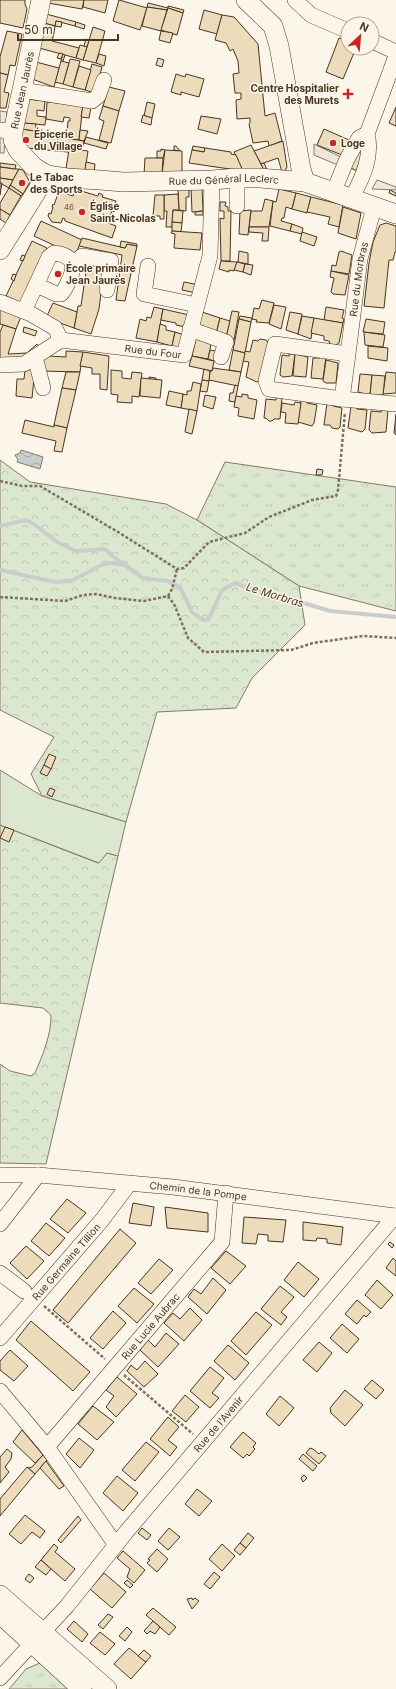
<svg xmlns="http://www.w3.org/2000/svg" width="396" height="1689" font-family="Inter,sans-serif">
<defs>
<pattern id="grass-tufts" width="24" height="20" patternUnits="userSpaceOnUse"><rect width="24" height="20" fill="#dce7d0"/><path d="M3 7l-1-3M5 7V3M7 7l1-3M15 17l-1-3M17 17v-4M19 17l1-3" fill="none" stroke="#bec7b2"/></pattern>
<pattern id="forest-crowns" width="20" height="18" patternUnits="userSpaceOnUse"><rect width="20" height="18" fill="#dce7d0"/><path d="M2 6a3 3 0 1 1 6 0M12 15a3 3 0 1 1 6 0" fill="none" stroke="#bec7b2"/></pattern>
<pattern id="water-waves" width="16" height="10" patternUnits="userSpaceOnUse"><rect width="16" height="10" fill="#c9cecd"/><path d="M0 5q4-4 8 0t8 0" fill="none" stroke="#a5a8a6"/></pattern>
</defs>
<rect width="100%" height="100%" fill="#fbf6e9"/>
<g fill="url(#grass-tufts)" stroke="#887966">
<polygon points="225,462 396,487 396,611 299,586 197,520"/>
<polygon points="40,1663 69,1689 9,1689 26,1669"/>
</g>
<g fill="url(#forest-crowns)" stroke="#887966">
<polygon points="0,460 30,482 166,504 197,520 299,586 305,625 252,678 236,708 157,712 126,822 42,796 31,774 54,737 0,710"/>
<path d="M0,825L98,863L107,853L118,856L46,1164L0,1163V1064L10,1071L31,1076L35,1073C43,1054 51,1036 51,1015L43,1008L0,1003Z"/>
</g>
<polygon fill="#dce7d0" stroke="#887966" points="0,770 42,796 126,822 118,856 107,853 99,863 0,825"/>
<g fill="#ede7d9" stroke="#887966">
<polygon points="0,111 7,112 4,153 0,153"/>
<polygon points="314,144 343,158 340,166 314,155"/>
<polygon points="377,180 396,187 396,190 372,189"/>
</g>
<polygon fill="url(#water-waves)" stroke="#887966" points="21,450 43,457 40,469 17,462 18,460 15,455 20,453"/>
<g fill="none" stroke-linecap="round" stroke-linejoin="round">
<g stroke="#c9cecd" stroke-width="4">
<polyline points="0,526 26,520 34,524 57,542 76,551 105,549 115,558 143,578 168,581 180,587 192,612 203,620 209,619 222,590 235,583 272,596 297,601 330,611 396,617"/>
<polyline points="0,570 55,582 71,581 104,564 112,563 123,565"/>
</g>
</g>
<g fill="#ecdcbc" stroke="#4a3520">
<polygon points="0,0 25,0 25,4 27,9 23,28 0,23"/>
<polygon points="49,0 84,0 82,9 48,3"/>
<polygon points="84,0 108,0 105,13 83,7"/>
<polygon points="119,0 147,8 140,30 113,21"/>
<polygon points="148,3 168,8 167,10 147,7"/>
<polygon points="168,6 184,10 183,13 168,8"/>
<polygon points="147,7 167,10 161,31 142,26"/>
<polygon points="168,8 183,13 177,35 161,30"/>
<polygon points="204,10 222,15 217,34 199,29"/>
<polygon points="46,14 76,22 75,26 56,21 55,26 44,23"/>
<polygon points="222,15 234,17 258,44 265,116 275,113 282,141 269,146 268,141 253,143 249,124 250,123 250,118 237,119 236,100 241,99 241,93 235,93 233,74 239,73 238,61 233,49 230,51 226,43 215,40"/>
<polygon points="56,21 62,22 61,27 55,26"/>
<polygon points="76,22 85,25 84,29 75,26"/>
<polygon points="44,23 55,26 54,33 42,31"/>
<polygon points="93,27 105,31 96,63 83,60"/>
<polygon points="7,31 22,34 15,66 10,65 8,75 0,73 0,57"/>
<polygon points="42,31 54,33 52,41 79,48 76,58 39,48"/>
<polygon points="161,31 173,33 170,43 159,40"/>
<polygon points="339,38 348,41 348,48 356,48 343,79 326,72"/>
<polygon points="86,39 89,40 87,47 84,46"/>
<polygon points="80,45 87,47 83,60 76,58"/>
<polygon points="59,53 63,54 61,59 57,58"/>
<polygon points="63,54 65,55 63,61 61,61"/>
<polygon points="99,54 106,56 104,66 96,63"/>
<polygon points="158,58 164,60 162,67 156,65"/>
<polygon points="70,59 80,61 73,87 63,84"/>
<polygon points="61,61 69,63 63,84 55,82"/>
<polygon points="36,62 59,68 54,87 32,79"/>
<polygon points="92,64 102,67 95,93 85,90"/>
<polygon points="79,66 91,70 85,90 73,87"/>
<polygon points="0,73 8,75 4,92 9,93 6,108 0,108"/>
<polygon points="176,74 185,77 186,74 204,79 199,97 181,92 181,95 171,92"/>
<polygon points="109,87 125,91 119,111 103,106"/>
<polygon points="26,99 45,101 44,111 37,110 37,116 46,117 45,125 23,123"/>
<polygon points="47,102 83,105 79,140 58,137 56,151 27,148 21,141 22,129 35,131 35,130 42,130 41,133 67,133 68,121 70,121 70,118 64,117 63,122 46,119"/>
<polygon points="147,102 155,104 152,118 144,116"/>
<polygon points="83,105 91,107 89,118 81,117"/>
<polygon points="103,106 119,111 111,143 99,140 104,121 99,119"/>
<polygon points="396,107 396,126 389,123"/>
<polygon points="143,115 152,118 151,125 141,122"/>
<polygon points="201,116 221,119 217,134 198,129"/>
<polygon points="23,123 36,124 35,131 22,129"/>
<polygon points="324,129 349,140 342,155 317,145"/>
<polygon points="80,130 88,131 84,141 79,140"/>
<polygon points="58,137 84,141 82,150 69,149 68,152 56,151"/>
<polygon points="86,137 108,143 106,149 84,143"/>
<polygon points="283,141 287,167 285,171 282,172 278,158 261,164 254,151"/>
<polygon points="251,145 265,172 244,173 234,152"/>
<polygon points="174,146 176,146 180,151 174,150"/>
<polygon points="193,146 205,148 204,152 192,150"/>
<polygon points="205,148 231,152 231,154 236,155 243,171 189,163 192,150 204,152"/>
<polygon points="69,149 88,151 85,171 66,169"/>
<polygon points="161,149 165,150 163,158 157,158 157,151 161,151"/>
<polygon points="165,150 182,151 182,174 162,174"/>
<polygon points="359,151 362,153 357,170 355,170 351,168 356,152"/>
<polygon points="145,158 163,158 162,174 144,175"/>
<polygon points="86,162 95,164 94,173 85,171"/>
<polygon points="0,163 16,165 15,169 0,167"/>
<polygon points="264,163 268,172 265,172 261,164"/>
<polygon points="0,167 15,169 19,169 13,180 0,178"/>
<polygon points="19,169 23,170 30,182 23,194 10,185"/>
<polygon points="0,178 13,180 9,188 0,183"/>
<polygon points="0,183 2,183 0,195"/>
<polygon points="10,185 23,194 21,196 9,188"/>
<polygon points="189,187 189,197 186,197 186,211 179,210 178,188"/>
<polygon points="191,187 202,187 203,211 192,212"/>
<polygon points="9,188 21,196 10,215 0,209 0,203"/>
<polygon points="77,188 78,190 98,196 99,193 103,195 102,197 116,201 113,209 115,209 114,212 112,211 108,223 116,226 112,238 65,221 65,219 63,218 61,223 52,222 48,216 49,213 51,214 53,207 52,207 53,204 54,205 59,191 73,196"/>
<polygon points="279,189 296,193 292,209 286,207 284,218 282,218 281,221 292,224 290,231 270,226 273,201 276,202"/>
<polygon points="390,190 396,193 396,196 389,193"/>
<polygon points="296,193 311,197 307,213 292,209"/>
<polygon points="178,194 179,210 173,210 172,227 166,227 167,211 164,211 164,195"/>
<polygon points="155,195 164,195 164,219 160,219 160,216 153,216"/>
<polygon points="311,197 343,205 339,227 328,224 330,217 307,212"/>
<polygon points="265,199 273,201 269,227 249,227 251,211 262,211"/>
<polygon points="220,202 226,202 225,206 228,207 228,211 231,211 230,261 221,261 220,218 224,219 224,211 220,211"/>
<polygon points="343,207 361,213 356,239 338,233"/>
<polygon points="0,209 10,215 6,223 0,219"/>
<polygon points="173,210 183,211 182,223 172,222"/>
<polygon points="251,210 248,235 239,234 240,211"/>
<polygon points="203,211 203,215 195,215 195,212"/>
<polygon points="41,221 82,240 75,255 34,236"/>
<polygon points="172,222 182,223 181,232 172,231"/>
<polygon points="386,223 396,226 396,252 395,252 393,260 389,260 384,308 364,306 369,263 373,242 380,225"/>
<polygon points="292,224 303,228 302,234 290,231"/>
<polygon points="249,227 269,227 268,241 262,241 263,233 249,232"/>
<polygon points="172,231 202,233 200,250 174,248 175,234 171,233"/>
<polygon points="302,232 317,237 314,246 300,241"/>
<polygon points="82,238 125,248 127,244 137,246 125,301 116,300 122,255 79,246"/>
<polygon points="32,241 47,248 21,303 6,296"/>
<polygon points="121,241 137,244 137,246 127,244 125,248 120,247"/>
<polygon points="239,251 248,253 248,264 238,262"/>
<polygon points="341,251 352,255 349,274 331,271 332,265 336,266 339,252"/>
<polygon points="22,255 25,256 23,261 20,260"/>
<polygon points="221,261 237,262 234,271 229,270 229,272 219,269"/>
<polygon points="237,262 245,264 243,272 234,270"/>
<polygon points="245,264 253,265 251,275 243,272"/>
<polygon points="87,265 104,268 99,309 91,334 74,328 78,306 81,306"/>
<polygon points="331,271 349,275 345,295 333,294 331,292 334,278 330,277"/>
<polygon points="13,274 16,275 14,281 11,279"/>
<polygon points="184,282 199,285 196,293 182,290"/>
<polygon points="262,300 274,303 269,323 256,322 257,320 252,319 254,308 259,309"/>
<polygon points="53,303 77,312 74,328 46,318"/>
<polygon points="0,305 22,314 16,329 0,324"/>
<polygon points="274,305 286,307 281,329 269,324"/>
<polygon points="154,307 163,309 157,342 136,338 140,319 146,321 147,317 151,318"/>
<polygon points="326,307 344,310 342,318 344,319 343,323 324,320"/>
<polygon points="163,309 189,315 186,327 176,325 176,323 161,320"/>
<polygon points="232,311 239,312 234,340 226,337"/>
<polygon points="202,312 220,318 216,334 198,327"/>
<polygon points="290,312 302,314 298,334 286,330"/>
<polygon points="240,316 252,318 251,322 239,319"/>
<polygon points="302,316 314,318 311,339 298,334"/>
<polygon points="220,318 230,321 226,337 216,334"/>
<polygon points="314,318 343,323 339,343 336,345 330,344 329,341 324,340 324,336 311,333"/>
<polygon points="239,319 251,322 245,353 233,350"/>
<polygon points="366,319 385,322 383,334 363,332"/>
<polygon points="160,324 166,326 166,330 175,332 172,346 157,342"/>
<polygon points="3,325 16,329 8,354 27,353 37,344 40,348 26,361 0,362 0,332"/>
<polygon points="24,327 37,331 35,336 23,332"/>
<polygon points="175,332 184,335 182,348 172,346"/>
<polygon points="364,332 385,335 383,347 365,345"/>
<polygon points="197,335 212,339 208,359 192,356"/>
<polygon points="260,339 266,340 268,343 260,380 257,382 246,377 249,362 243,361 245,351 250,352 253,340 258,341"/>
<polygon points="368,346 388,348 387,361 368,358"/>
<polygon points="210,350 216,351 214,361 208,359"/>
<polygon points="233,350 245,353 241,372 229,370"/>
<polygon points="66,351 83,352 80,372 42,371 42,359 49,356 66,357"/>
<polygon points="83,352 109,356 107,390 100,389 100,374 92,374 92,368 80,366"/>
<polygon points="289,354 295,354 292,376 283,377 280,375 282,355 289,356"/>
<polygon points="295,354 308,357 306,377 293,376"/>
<polygon points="192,356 214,361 212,371 189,366"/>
<polygon points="320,357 326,357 323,379 311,378 313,358 320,358"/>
<polygon points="326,360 338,363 336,383 326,383 323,381"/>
<polygon points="213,368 241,372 238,386 209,380 210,371 212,371"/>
<polygon points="35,369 32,398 16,396 17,379 24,379 25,370"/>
<polygon points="204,369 210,371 209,381 202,380"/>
<polygon points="111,370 122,371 122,378 131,379 132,372 142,373 139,397 132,396 132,403 117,402 118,395 111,394"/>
<polygon points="66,372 80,372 76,390 62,388"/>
<polygon points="386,372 396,373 396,393 383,394"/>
<polygon points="360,374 372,375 370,395 358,392"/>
<polygon points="372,375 385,376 383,395 370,395"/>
<polygon points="149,377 156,378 156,380 149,379"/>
<polygon points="141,378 162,380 160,398 140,396"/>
<polygon points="202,380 209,381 207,392 200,391"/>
<polygon points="193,382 201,384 197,411 181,408 183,394 187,395 187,391 191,391"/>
<polygon points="235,385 238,386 235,402 229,401 230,393 233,393"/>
<polygon points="62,388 76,390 67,428 54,425"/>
<polygon points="169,391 183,394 181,408 166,405"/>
<polygon points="242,394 248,395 248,398 257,400 254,419 238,416 239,408 234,407 236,396 242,397"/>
<polygon points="205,395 216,397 213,409 203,406"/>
<polygon points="276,397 282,398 280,419 274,419 272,421 269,421 266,418 264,418 266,399 276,400"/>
<polygon points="301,400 307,401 307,403 317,405 314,423 312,426 298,422"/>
<polygon points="295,402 301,403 298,424 285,423 286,413 281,412 282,403 294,405"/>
<polygon points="327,403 333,404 333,406 342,408 340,427 338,429 332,428 330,425 324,425"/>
<polygon points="351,406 357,407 357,409 367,410 365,429 362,432 348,428"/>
<polygon points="189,409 197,411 192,434 185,432"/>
<polygon points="382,409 388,410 386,432 372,433 369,430 371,411 381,412"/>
<polygon points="396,414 396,435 394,433"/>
<polygon points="25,420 54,427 54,425 67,428 62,452 54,451 56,441 22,433"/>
<polygon points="317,469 323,470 322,475 316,475"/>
<polygon points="49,754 56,757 51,769 44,765"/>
<polygon points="44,765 51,769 47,776 40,773"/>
<polygon points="50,788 55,790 52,797 47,794"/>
<polygon points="5,827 14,830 9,842 0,838"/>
<polygon points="67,1199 86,1213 68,1233 50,1219"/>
<polygon points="133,1203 154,1207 151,1226 129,1223"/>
<polygon points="165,1207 208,1213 208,1232 167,1228"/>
<polygon points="244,1217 286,1220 283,1242 268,1241 268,1235 258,1234 256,1244 242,1243"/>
<polygon points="303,1222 343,1227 341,1245 327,1243 327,1239 317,1238 316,1241 303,1240"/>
<polygon points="46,1223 65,1238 49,1256 31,1241"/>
<polygon points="120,1229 136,1243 68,1323 53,1310"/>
<polygon points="390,1242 394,1245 392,1248 388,1244"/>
<polygon points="26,1246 44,1261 27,1279 10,1263"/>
<polygon points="226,1251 246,1266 230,1284 211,1268"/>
<polygon points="393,1258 396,1261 396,1276 386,1268"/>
<polygon points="159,1259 173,1270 151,1294 138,1283"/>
<polygon points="298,1262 319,1279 304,1297 284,1280"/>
<polygon points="213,1278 226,1290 207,1314 188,1297 194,1289 201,1294"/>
<polygon points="377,1280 393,1295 381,1309 365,1295"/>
<polygon points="280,1286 294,1297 281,1312 287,1317 281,1325 261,1309"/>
<polygon points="134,1288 154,1304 137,1323 118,1306"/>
<polygon points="357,1300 371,1312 366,1317 364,1315 357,1324 345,1314"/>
<polygon points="190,1308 202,1320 184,1341 164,1323 173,1313 180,1319"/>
<polygon points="113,1311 126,1323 103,1349 90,1338"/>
<polygon points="256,1312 272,1325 246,1355 231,1341"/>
<polygon points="31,1321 90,1372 73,1391 16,1340"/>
<polygon points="342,1324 359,1339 347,1353 330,1338"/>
<polygon points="166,1333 179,1344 158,1367 140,1350 148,1340 155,1347"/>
<polygon points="319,1342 332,1353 317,1372 303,1360"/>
<polygon points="228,1345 249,1363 235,1380 214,1361"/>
<polygon points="10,1350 28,1366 14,1381 0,1370 0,1361"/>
<polygon points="145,1361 158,1374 144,1387 127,1371 131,1365 137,1370"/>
<polygon points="210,1367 224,1378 212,1393 219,1398 210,1408 190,1391"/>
<polygon points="117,1377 137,1394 116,1417 106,1407 114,1396 106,1390"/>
<polygon points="372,1380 384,1390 376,1399 364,1389"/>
<polygon points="345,1390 363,1405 345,1426 331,1413 330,1408"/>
<polygon points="185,1395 199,1407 186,1422 172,1411"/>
<polygon points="280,1396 294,1408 279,1426 266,1414"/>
<polygon points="93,1406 114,1422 97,1440 78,1424"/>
<polygon points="168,1417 179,1427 168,1440 177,1447 170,1456 150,1439"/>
<polygon points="22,1430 43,1455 35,1463 13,1442"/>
<polygon points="243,1432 256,1443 253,1447 255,1449 249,1456 247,1454 243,1458 230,1447"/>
<polygon points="79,1438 94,1450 80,1468 66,1454"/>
<polygon points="146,1442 159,1452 135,1481 122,1470"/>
<polygon points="310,1448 313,1449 319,1454 321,1452 326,1456 319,1464 306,1453"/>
<polygon points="7,1449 12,1453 11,1459 5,1467 9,1472 0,1483 0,1457"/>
<polygon points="303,1454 317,1466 313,1471 299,1459"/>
<polygon points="43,1455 47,1460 35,1474 28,1468 32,1467"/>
<polygon points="46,1461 64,1486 59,1489 40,1468"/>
<polygon points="27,1467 35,1474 0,1516 0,1499"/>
<polygon points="304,1475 307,1478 303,1482 301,1478"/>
<polygon points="117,1476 138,1493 123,1511 103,1493"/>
<polygon points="197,1489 212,1501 199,1516 185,1504"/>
<polygon points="25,1515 45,1531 40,1538 32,1532 21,1544 9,1534"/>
<polygon points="78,1516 81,1520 61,1543 58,1540"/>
<polygon points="142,1528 151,1535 147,1540 138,1533"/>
<polygon points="169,1528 180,1537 168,1550 158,1541"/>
<polygon points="248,1533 254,1538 246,1548 240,1543"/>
<polygon points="240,1543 246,1548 240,1555 234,1550"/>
<polygon points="54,1544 58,1548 55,1552 75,1569 65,1581 41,1560"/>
<polygon points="222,1544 235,1556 222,1571 209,1559"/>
<polygon points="157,1549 168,1559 157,1572 147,1563 150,1560 148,1559"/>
<polygon points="123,1551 145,1570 134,1583 127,1577 130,1569 117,1558"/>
<polygon points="41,1560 51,1569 46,1575 35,1567"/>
<polygon points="214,1572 220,1577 210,1589 204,1584"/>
<polygon points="104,1573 126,1592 112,1608 90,1589"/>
<polygon points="29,1574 34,1578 30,1583 25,1579"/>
<polygon points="127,1580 133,1585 130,1588 124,1583"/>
<polygon points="192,1598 193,1600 195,1598 199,1601 192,1609 187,1599"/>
<polygon points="153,1608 176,1627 169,1635 146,1615"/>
<polygon points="108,1614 113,1617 103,1629 98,1625"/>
<polygon points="74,1621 88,1634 82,1642 67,1629"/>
<polygon points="153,1621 160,1627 155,1634 150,1631 147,1634 144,1631"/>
<polygon points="127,1627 132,1632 125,1641 119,1636"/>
<polygon points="100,1632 115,1644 105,1655 90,1643"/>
<polygon points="129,1648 146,1662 131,1679 114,1664"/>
<polygon points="144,1650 151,1656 146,1662 138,1656"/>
</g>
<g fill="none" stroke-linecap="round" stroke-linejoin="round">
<defs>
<g id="minor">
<polyline points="295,0 311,15 348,31"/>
<polyline points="372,41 396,52"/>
<polyline points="22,90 92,101 98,96 104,80"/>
<polyline points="0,130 13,132"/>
<polyline points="334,191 347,159 359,138 367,134"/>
<path d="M352,198C362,178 373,157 367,134L396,56"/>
<polyline points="237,206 237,178"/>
<polyline points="73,264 82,256 111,261 107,290"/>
<polyline points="148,266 144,294 197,305"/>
<polyline points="0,302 31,314 55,328 61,340"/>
<path d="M24,311L49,257L54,253C72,255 77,264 69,280C67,285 65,290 61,294H56L37,285"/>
<polyline points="190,329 226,342 221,357"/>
<path id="s1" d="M348,354L342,399L269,389L266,381L275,344L348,354L360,259L372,215V205"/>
<polyline points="35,357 43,388"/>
<path id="s2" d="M0,365L24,364L61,340L184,355L210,256L212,180"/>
<polyline points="342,399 396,404"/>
<path id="s3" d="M0,1175H38L173,1187L396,1216"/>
<polyline points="0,1224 38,1175"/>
<polyline points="0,1273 24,1291"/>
<path id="s4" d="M0,1338L102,1220L129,1184"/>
<polyline points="0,1391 47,1447 116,1545"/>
<path id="s5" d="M47,1447L222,1242L226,1193"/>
<path id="s6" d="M0,1678L67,1606L127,1531L395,1216"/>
</g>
<g id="major">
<path id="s7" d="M41,0L13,132V140L18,150L34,167L47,175L67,178L100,180L123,182L212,180L237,178H260L305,182L396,214"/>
<polyline points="246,0 273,26 279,46 301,169 305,182"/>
<polyline points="0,250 47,175"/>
<polyline points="0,1595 107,1689"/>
<polyline points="0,1614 82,1689"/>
</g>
</defs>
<use href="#minor" stroke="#4a3520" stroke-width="16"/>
<use href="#major" stroke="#4a3520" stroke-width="20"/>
<g stroke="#7f6f5c" stroke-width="2.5" stroke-dasharray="3 2" stroke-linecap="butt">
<polyline points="0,481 22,486 40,486 118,532 177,569 184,568 209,542 245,533 269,517 312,500 336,496 338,490 345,412"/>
<polyline points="168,596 174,604 188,638 204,652 291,650 313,643 363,636 396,638"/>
<polyline points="168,596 172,589 177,569"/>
<polyline points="0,597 65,601 83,595 96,594 115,598 144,601 168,596"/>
<polyline points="44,1306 105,1359"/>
<polyline points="124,1375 193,1434"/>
</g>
<use href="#minor" stroke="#fbf6e9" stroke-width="15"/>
<use href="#major" stroke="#fbf6e9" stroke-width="19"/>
</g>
<g fill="#c62828" stroke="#fbf6e9" stroke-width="1.5">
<path d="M346 88h4v4h4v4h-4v4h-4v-4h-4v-4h4z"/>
<circle cx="26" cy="140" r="4"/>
<circle cx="333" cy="143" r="4"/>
<circle cx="22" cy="183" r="4"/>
<circle cx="82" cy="212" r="4"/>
<circle cx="58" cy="274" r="4"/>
</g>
<g text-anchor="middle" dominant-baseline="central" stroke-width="3" stroke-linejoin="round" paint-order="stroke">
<g font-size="8" fill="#725f47">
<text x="69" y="207">46</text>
</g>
<g font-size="10" font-weight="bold" fill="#4a3520" stroke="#fbf6e9" text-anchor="start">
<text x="339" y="88" text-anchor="end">Centre Hospitalier<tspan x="339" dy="12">des Murets</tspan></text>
<text x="34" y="134">Épicerie<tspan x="34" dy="12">du Village</tspan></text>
<text x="341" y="143">Loge</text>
<text x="30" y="177">Le Tabac<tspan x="30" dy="12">des Sports</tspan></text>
<text x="90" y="206">Église<tspan x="90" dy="12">Saint-Nicolas</tspan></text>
<text x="66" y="268">École primaire<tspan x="66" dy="12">Jean Jaurès</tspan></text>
</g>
<g font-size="10" fill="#4a3520" stroke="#fbf6e9">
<text transform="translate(22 90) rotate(-78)">Rue Jean Jaurès</text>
<text stroke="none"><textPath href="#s7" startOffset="370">Rue du Général Leclerc</textPath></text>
<text stroke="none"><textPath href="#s1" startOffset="315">Rue du Morbras</textPath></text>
<text stroke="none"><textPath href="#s2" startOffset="161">Rue du Four</textPath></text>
<text stroke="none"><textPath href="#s3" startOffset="199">Chemin de la Pompe</textPath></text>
<text stroke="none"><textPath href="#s4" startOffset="101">Rue Germaine Tillion</textPath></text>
<text stroke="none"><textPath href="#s5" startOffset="159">Rue Lucie Aubrac</textPath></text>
<text stroke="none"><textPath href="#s6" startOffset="335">Rue de l'Avenir</textPath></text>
</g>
<g font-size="11" font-style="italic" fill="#4a3520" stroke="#fbf6e9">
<text transform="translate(275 595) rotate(17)">Le Morbras</text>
</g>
</g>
<g transform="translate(360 36) rotate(26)"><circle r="19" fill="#fbf6e9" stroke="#b4a999"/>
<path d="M0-3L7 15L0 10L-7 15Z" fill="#c62828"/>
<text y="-6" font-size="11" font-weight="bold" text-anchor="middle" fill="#4a3520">N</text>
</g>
<path d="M18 34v6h100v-6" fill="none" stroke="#4a3520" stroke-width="2"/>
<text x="24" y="34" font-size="12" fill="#4a3520" stroke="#fbf6e9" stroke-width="3" paint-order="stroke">50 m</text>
</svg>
